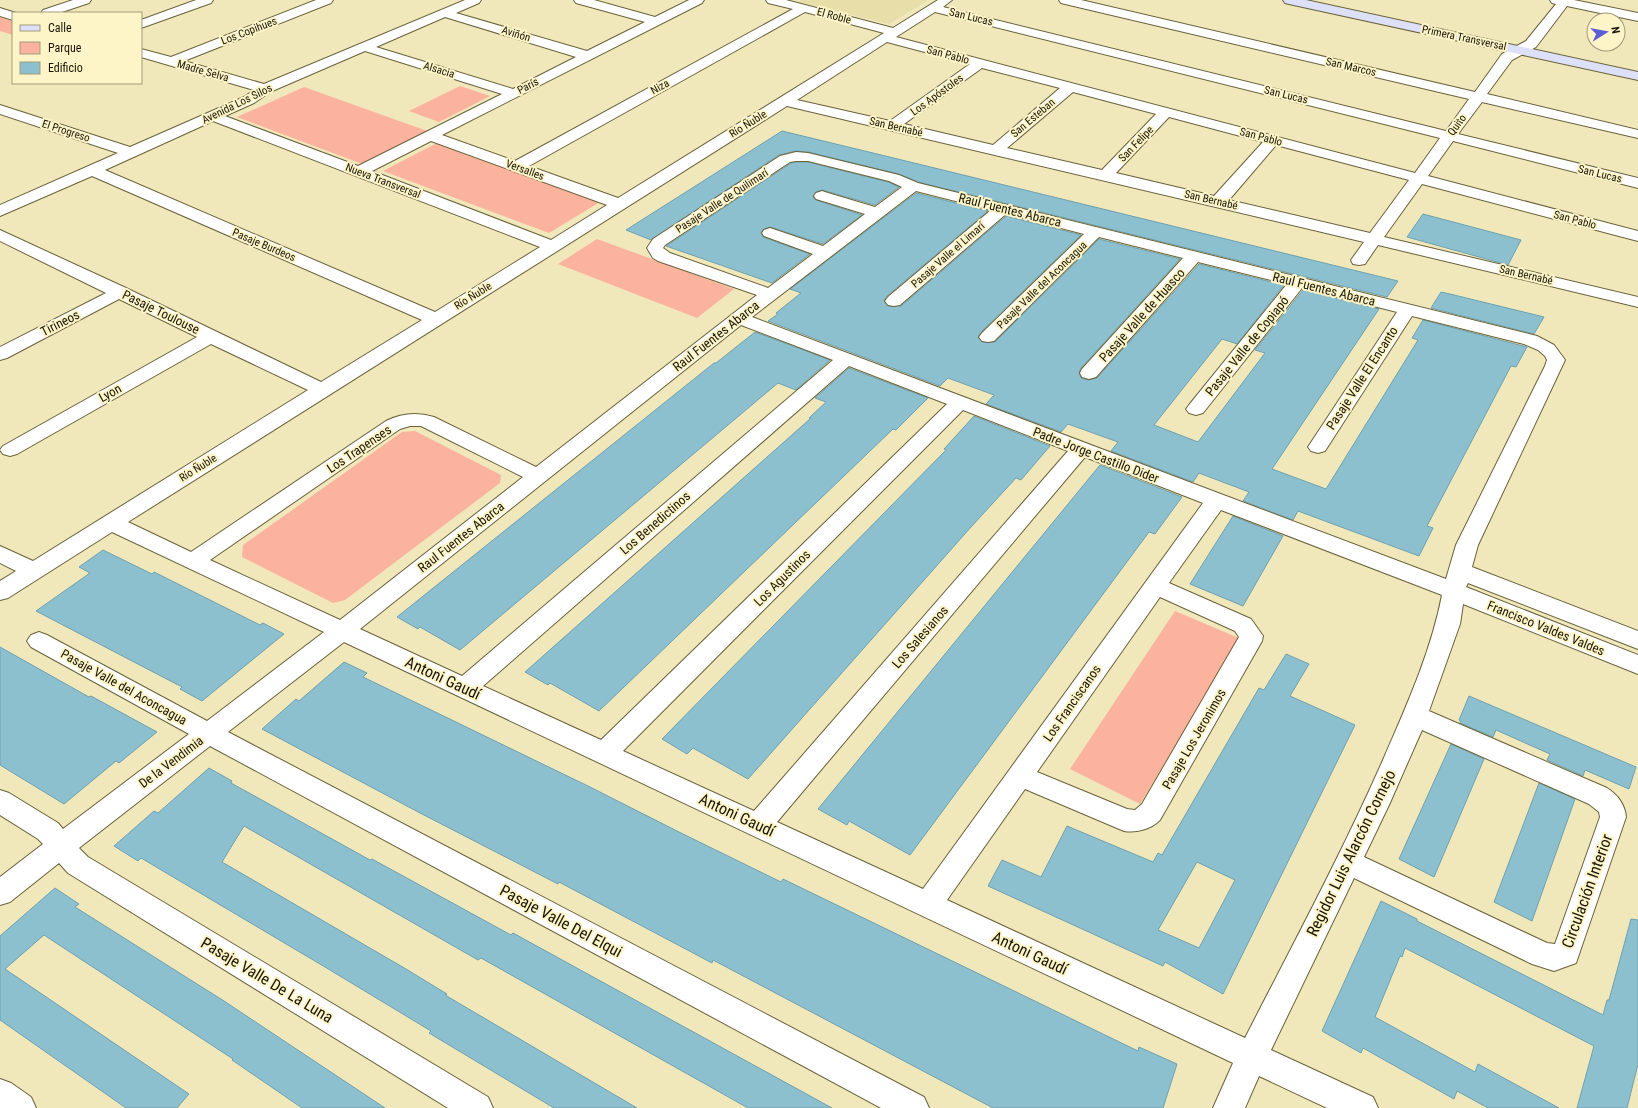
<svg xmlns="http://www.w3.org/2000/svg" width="1638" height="1108" font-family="'Roboto Condensed',sans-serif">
<rect width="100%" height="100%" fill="#f0e7bb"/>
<polygon fill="#e8deaa" points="801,0 928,0 889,24 798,2"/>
<g fill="#fbb39d">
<polygon points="0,17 13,21 13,35 0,31"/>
<polygon points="460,86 490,96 439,122 409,111"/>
<polygon points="304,87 430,132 365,165 237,117"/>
<polygon points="437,143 600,202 549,233 383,171"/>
<polygon points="597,239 734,289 697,318 558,264"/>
<polygon points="415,431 501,475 500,483 345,600 333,603 242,557 243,545 402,432"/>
<polygon points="1175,611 1241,639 1140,804 1070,769"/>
</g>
<g fill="#8dc0cf" stroke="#6ea1af" fill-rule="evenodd">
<polygon points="782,131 873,153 1398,281 1387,297 918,182 899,174 808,152 796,151 779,155 651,240 626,230"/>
<polygon points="796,162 808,162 888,182 899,187 875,205 822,190 816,192 813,197 816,200 862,215 823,244 770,227 764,229 761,232 763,237 810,254 772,283 666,246 791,163"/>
<polygon points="916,193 988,211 887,296 884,301 888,306 901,306 1006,216 1081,235 981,332 978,337 982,342 995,342 1099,239 1180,259 1081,368 1079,372 1081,378 1089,380 1097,378 1199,264 1284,285 1237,344 1222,339 1154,425 1198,442 1265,353 1255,350 1303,290 1379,309 1272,469 1326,489 1418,340 1412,338 1423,320 1527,347 1516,367 1511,366 1427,526 1433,528 1419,556 1298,511 1293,520 1243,501 1249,492 1199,473 1193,482 1111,451 1118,442 1068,424 1061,432 986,404 994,395 948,378 940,386 768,321 778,314 776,313 801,293 790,289"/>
<polygon points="1423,214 1521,240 1508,265 1407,237"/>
<polygon points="1441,292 1450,294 1544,317 1534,334 1431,308"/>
<polygon points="755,332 830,360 796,390 778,383 460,650 420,627 418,629 397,617 714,363 716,363"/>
<polygon points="849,368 928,398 896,430 893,429 599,711 550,683 548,685 525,672 811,418 809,418 826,402 815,398"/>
<polygon points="974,416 1050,446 1021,480 1016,478 971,527 748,779 693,748 687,754 662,739 946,450 944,449"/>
<polygon points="1100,465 1182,497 1155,534 1149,532 910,855 849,821 847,825 818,809"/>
<polygon points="1233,516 1283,536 1243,606 1190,584"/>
<polygon points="103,550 152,574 154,572 260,625 263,623 284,634 202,701 180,689 182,687 36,611 90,573 79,567"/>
<polygon points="0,647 89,697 91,696 157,732 119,763 116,761 64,804 0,765"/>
<path d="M1286,654L1309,664L1290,696L1355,725L1223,994L1165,962L1163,966L988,886L1002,860L1041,877L1067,826L1153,862L1158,853L1162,855L1259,688L1264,690ZM1197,862L1235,880L1199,948L1158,930Z"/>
<polygon points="344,662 367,673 363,677 588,786 681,833 781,882 783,879 1138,1051 1139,1047 1177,1064 1163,1108 993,1108 713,960 712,963 559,882 558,884 420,813 262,729 296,699 299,701"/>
<polygon points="1469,696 1636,767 1629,789 1585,770 1583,776 1547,760 1550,754 1496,730 1493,737 1460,723 1461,721 1459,720"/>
<polygon points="1451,744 1484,759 1434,877 1399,859"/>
<polygon points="209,768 232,781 231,783 370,860 372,859 511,935 513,933 832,1108 748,1108 481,958 478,960 244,826 222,862 406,969 447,994 445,995 637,1108 554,1108 429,1033 431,1031 325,967 141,858 138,861 114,846 154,811 158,813"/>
<polygon points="1539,783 1575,799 1532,921 1494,902"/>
<polygon points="55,888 79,904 75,907 224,1001 385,1108 302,1108 232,1060 233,1059 44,935 5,969 189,1094 177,1108 126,1108 0,1020 0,936"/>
<polygon points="1381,901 1417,919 1417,921 1603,1015 1607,1000 1609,1000 1631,919 1638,920 1638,1064 1627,1108 1577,1108 1594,1046 1405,948 1402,957 1400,956 1375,1017 1475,1072 1478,1064 1559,1108 1488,1108 1457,1091 1454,1099 1363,1048 1361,1053 1322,1031"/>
</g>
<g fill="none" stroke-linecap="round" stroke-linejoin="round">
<defs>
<g id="minor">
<polygon points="73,0 91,0 89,3 59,13 41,13 43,10"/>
<polygon points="196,0 213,0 211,3 141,28 141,20"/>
<path d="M316,0H333L331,3L184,61L264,84L465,0H481L479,3L456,13L587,51L645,22L576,3L574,0H594L655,17L689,0H704L702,3L442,135L515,161L793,9L768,3L766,0H786L893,28L938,0H952L943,7L1446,131L1469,99L1065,4L1061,3L1059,0H1081L1475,92L1502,54L1526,41L1556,4L1552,3L1550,0H1574L1638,13V21L1567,6L1536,47L1512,60L1487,94L1638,130V138L1482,102L1458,134L1638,178V188L1453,141L1428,176L1638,231V241L1422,184L1384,237L1638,297V307L1378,245L1365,264L1359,265L1353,264L1351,260L1364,242L787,106L128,522L191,552L386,421C402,413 417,412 434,417L536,467L757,295L658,261L653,258L647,248L653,239L780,156L796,152L808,153L899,175L918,183L1537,336L1554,345L1565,360L1478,545L1472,567L1638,631V649L1468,583L1466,587L1638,655V674L1463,604L1460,624L1429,711L1607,788C1618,795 1625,805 1626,817L1576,963L1554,971L1532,964L1354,878L1271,1050L1373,1097L1378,1108H1327L1259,1076L1245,1108H1213L1233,1063L344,642L228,732L924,1097L929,1108H881L210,746L79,848L88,857L488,1097L493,1108H448L68,873L59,863L10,902L0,905V877L43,844L38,839L0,815V790L9,793L58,823L63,829L189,734L31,647L27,641L31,635L39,632L47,635L207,721L324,632L112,532L8,598L0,600V581L16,571L0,563V546L33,561L308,390L211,344L17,454L10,456L3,454L0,450L3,446L197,337L119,299L7,358L0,360V347L106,293L0,241V230L126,288L321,382L422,320L92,176L0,216V205L118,153L0,114V105L130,147L244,97L254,90L141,57V49L171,57ZM805,12L884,33L618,198L529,166ZM935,12L1440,138L1415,173L896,37ZM445,17L576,57L513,89L376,47ZM887,42L970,64L890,121L797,100ZM365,51L502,94L358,166L225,116L254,103L270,92ZM982,68L1060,88L993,145L904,124ZM1073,92L1156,114L1102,170L1007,148ZM1169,117L1263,142L1214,196L1116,173ZM213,121L540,247L435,312L105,170ZM431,141L607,205L551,240L372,171ZM1276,145L1409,180L1370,233L1229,200ZM796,161H808L889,181L902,187L875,207L828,193L822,191L816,193L814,196L816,199L865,214L823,246L776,230L770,228L764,230L762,233L764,236L813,254L768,288L670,253L663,248L665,245L790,162ZM916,191L991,210L888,297L885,301L888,305L894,306L900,305L1006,214L1084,234L982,333L979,337L982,341L988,342L994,341L1099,237L1183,258L1082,369L1080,373L1082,377L1089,379L1096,377L1198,262L1287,284L1189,405L1186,409L1189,413L1196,415L1203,413L1302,288L1397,312L1308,447L1311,451L1318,453L1325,451L1412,316L1524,344L1538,350L1545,356L1547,360L1545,366L1456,545L1446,579L752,317ZM741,325L833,360L462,676L360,629ZM849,366L947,404L601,740L483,686ZM963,410L1068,451L754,811L623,751ZM410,426H421L523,477L340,620L210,560L400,429ZM1085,457L1203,503L923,889L777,822ZM1221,510L1442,595C1431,652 1406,707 1383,760C1341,855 1292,946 1245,1038L947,900L1025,789L1124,831C1137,833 1151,829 1160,820L1262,641L1263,636L1251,619L1169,583ZM1160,597L1235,631L1239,637L1142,804L1135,810L1127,809L1037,772ZM1422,730L1589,804L1599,812L1600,817L1555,944L1547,943L1364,857L1389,805Z"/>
<polygon points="0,8 16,13 13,13 13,20 0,16"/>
<polygon points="0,1079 11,1083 31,1097 36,1108 0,1108"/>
</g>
<polygon id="secondary" points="1283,0 1306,0 1638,72 1638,80 1289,4 1285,3"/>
</defs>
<use href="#minor" stroke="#6a623a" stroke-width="2"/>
<use href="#secondary" stroke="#6a623a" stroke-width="2"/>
<use href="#minor" fill="#fff" fill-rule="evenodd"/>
<use href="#secondary" fill="#dde0f9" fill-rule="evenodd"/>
</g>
<g text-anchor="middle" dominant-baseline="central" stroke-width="4" stroke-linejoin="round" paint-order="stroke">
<g font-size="11" fill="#181505" stroke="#fdf4c8">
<text transform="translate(834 16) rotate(15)">El Roble</text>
<text transform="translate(971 17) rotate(14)">San Lucas</text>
<text transform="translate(249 31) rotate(-21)">Los Copihues</text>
<text transform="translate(516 34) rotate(17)">Aviñón</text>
<text transform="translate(1464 38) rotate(12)">Primera Transversal</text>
<text transform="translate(948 55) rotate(15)">San Pablo</text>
<text transform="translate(1351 67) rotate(13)">San Marcos</text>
<text transform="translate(439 70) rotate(17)">Alsacia</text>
<text transform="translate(203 71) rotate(16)">Madre Selva</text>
<text transform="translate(528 86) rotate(-27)">París</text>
<text transform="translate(660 87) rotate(-29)">Niza</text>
<text transform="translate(937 95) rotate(-36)">Los Apóstoles</text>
<text transform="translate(1286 95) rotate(14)">San Lucas</text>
<text transform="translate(237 104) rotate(-26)">Avenida Los Silos</text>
<text transform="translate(1033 118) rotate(-40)">San Esteban</text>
<text transform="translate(748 124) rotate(-32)">Río Ñuble</text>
<text transform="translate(1457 125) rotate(-54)">Quito</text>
<text transform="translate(896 127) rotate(13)">San Bernabé</text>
<text transform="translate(66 131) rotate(18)">El Progreso</text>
<text transform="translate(1261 137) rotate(15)">San Pablo</text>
<text transform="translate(1136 144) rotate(-46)">San Felipe</text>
<text transform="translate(525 170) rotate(20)">Versalles</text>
<text transform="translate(1600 174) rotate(14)">San Lucas</text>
<text transform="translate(383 181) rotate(21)">Nueva Transversal</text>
<text transform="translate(1211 200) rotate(13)">San Bernabé</text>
<text transform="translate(722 201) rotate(-33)">Pasaje Valle de Quilimarí</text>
<text transform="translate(1575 220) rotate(15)">San Pablo</text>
<text transform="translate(264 245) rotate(23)">Pasaje Burdeos</text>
<text transform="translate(948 255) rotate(-41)">Pasaje Valle el Limarí</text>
<text transform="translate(1526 275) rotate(13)">San Bernabé</text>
<text transform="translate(1042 285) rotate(-44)">Pasaje Valle del Aconcagua</text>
<text transform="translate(473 296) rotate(-32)">Río Ñuble</text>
<text transform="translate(198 468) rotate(-32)">Río Ñuble</text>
</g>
<g font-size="13" fill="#181505" stroke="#fdf4c8">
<text transform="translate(1010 210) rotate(14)">Raul Fuentes Abarca</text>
<text transform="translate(1324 289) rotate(14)">Raul Fuentes Abarca</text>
<text transform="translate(161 312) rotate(26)">Pasaje Toulouse</text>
<text transform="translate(1142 315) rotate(-48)">Pasaje Valle de Huasco</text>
<text transform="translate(60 323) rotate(-27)">Tirineos</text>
<text transform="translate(716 336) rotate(-38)">Raul Fuentes Abarca</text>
<text transform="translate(1247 346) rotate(-51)">Pasaje Valle de Copiapó</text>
<text transform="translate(1362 378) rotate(-57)">Pasaje Valle El Encanto</text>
<text transform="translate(110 393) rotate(-29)">Lyon</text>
<text transform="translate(359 449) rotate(-34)">Los Trapenses</text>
<text transform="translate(1096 455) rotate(21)">Padre Jorge Castillo Dider</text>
<text transform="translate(655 523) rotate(-41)">Los Benedictinos</text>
<text transform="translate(461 537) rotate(-38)">Raul Fuentes Abarca</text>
<text transform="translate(782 578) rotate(-45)">Los Agustinos</text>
<text transform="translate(1546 628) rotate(22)">Francisco Valdes Valdes</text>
<text transform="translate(920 637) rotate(-49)">Los Salesianos</text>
<text transform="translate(124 687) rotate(29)">Pasaje Valle del Aconcagua</text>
<text transform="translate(1072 703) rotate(-55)">Los Franciscanos</text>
<text transform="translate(1194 739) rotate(-60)">Pasaje Los Jeronimos</text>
<text transform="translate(171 762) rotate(-37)">De la Vendimia</text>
</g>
<g font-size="16" fill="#181505" stroke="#fdf4c8">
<text transform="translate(443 678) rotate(25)">Antoni Gaudí</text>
<text transform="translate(737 815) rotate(25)">Antoni Gaudí</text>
<text transform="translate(1351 853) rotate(-64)">Regidor Luis Alarcón Cornejo</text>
<text transform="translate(1587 891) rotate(-70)">Circulación Interior</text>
<text transform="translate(561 921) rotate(28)">Pasaje Valle Del Elqui</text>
<text transform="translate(1030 953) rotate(25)">Antoni Gaudí</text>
<text transform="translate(267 980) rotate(31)">Pasaje Valle De La Luna</text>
</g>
</g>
<rect x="12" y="12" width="130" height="72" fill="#fdf4c8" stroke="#a19b7a"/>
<rect x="20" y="25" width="20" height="6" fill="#dde0f9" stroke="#a19b7a"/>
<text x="48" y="32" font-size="12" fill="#181505">Calle</text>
<rect x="20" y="42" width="20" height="12" fill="#fbb39d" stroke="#a19b7a"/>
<text x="48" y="52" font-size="12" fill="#181505">Parque</text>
<rect x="20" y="62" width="20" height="12" fill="#8dc0cf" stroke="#a19b7a"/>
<text x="48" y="72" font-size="12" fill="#181505">Edificio</text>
<g transform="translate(1606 32) rotate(79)"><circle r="19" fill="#fdf4c8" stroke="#a19b7a"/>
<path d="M0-3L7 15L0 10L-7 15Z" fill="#5c5ed6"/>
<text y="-6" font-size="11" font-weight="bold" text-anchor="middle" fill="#181505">N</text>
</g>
</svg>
